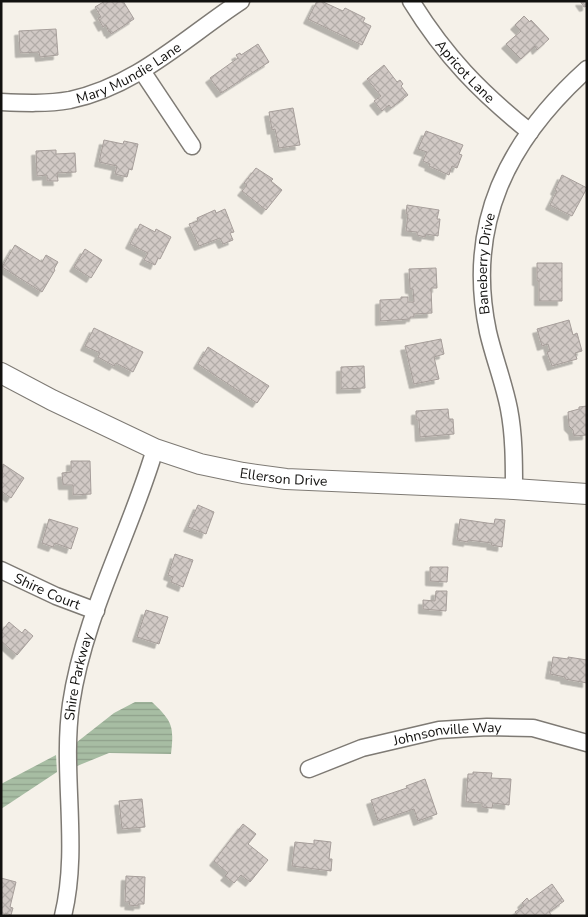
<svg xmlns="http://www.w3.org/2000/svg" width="588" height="917" font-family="'Nunito Sans',sans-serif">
<defs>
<pattern id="water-rules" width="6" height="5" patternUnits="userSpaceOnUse" patternTransform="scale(1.25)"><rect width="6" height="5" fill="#a7bda3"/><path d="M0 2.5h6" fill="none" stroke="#8fa18b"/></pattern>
<pattern id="building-cross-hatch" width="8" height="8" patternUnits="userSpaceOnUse" patternTransform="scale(1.25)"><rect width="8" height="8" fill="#d1c9c5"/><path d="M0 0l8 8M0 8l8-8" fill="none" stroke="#b2aca8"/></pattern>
<filter id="shadow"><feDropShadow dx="-4.5" dy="4.5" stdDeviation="0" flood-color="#0004"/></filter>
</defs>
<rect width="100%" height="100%" fill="#f5f1e9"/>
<g fill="url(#water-rules)">
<path d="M135,702H152C173,722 174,726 171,754L109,753L77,766V742L114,713Z"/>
<polygon points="56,755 57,772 1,809 1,784"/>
</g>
<g fill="url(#building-cross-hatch)" stroke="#a69e9a" filter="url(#shadow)">
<polygon points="105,1 123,1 134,19 111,34 110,31 109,32 106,25 103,27 98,18 101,17 95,7"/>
<polygon points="317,1 321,1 343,11 345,8 365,18 363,22 371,26 362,45 308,19"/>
<polygon points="580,1 587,1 587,6 584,7"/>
<polygon points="524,16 530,22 531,20 549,39 537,50 535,46 521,59 506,44 521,31 515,25"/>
<polygon points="56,29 58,55 40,57 39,52 20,53 19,31"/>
<polygon points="258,44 269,62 221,93 210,78 238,58 236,55 240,53 241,55"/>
<polygon points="384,65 397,82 400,80 403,84 401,86 408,95 391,108 389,105 382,111 374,101 381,96 367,79"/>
<polygon points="293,108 300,145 279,148 275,129 272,130 269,112"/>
<polygon points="426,131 463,145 459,154 462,155 457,168 452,166 449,175 429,166 430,164 423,161 427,152 418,149"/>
<polygon points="104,140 123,144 124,141 138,144 132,170 129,169 127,177 115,174 117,166 99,162"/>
<polygon points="56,150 56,154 75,153 76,172 57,173 58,181 47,181 47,175 37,176 36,151"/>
<polygon points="256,168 273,179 271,181 282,190 266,210 242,191 247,185 244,183"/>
<polygon points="562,175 587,188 572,216 550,205 557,191 555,190"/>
<polygon points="407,205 439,210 437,219 440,219 438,236 426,234 425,237 417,235 417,232 406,231 408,214 406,214"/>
<polygon points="225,209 234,232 230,233 233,240 223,244 220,238 199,246 189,224 198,221 197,218 215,210 216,213"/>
<polygon points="140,224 155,232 156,229 171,237 160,259 158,258 155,265 144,260 148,253 130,244"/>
<polygon points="15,245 42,262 46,255 58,262 54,269 55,270 42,292 2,267"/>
<polygon points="85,249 102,260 91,278 74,267"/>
<polygon points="537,263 562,263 562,301 539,301 539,281 537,281"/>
<polygon points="436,268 437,288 431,288 432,313 414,314 414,317 410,317 410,319 380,321 380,300 401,299 401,297 408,297 408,302 414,302 413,289 410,289 409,269"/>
<polygon points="569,320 573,335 577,333 582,351 575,353 577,359 552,366 547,352 550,351 548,344 542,346 537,329"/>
<polygon points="94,328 143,352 133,372 116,363 114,366 98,357 100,353 85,346"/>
<polygon points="441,339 444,354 434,357 439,379 414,384 405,346"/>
<polygon points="208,347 269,386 257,403 198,364"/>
<polygon points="364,366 365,388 341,389 341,367"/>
<polygon points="587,406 587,435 574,436 573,430 569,426 568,412 579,409 579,407"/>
<polygon points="448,409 449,419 453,419 454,434 420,437 419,420 416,420 416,411"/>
<polygon points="71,461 90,461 91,494 73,495 73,485 63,485 62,473 71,472"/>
<polygon points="3,464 24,478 11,498 1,491"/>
<polygon points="198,505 214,512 206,534 188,527"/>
<polygon points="49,519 78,528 71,549 55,543 53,547 42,543"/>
<polygon points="460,519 494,524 495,519 505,520 502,547 491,545 492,543 468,540 468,542 457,540"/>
<polygon points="175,554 193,560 183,587 171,582 173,577 168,575"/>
<polygon points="430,567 448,567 447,582 430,581"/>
<polygon points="436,591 447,591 446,611 423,609 423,600 435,601"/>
<polygon points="146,610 168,617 159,644 137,637"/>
<polygon points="9,622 22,633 25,629 33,636 17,655 1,641 1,632"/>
<polygon points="553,657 568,659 568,657 587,660 587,683 565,679 565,677 550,674"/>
<polygon points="473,772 492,773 491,778 511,779 509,805 493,803 492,808 482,807 482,803 466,802 468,774 473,774"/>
<polygon points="425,779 437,814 418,821 414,809 378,821 371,800 407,788 406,786"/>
<polygon points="142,799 145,827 122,829 119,801"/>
<polygon points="243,824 256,834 248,844 268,860 250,882 241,875 234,883 225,876 228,873 214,861"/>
<polygon points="314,840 331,842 329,859 332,859 331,871 292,866 295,842 314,844"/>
<polygon points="126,876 145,877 144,904 138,904 138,906 129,905 130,902 125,902"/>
<polygon points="1,878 16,882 10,907 13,908 11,915 5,913 5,916 1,916"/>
<polygon points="552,884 564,901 549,912 552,916 518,916 515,912 524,906 522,903 527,898 529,901"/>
</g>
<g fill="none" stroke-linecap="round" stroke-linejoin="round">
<defs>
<g id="minor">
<path id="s1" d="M411,1C445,56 480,92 530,132"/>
<polyline points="142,71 192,146"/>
<path id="s2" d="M1,102C24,103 47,104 70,100C137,86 186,37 241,1"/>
<path id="s3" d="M514,489C514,462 514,435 509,409C504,383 494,358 488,332C465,224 508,140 587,69"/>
<path id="s4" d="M1,570L56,596L96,611"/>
<path id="s5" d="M309,769L362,748L439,730L487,727L533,728L587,743"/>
<path id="s6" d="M63,916C80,846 61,774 71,704C84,615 130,534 155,449"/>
</g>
<g id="tertiary">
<path id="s7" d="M1,373L52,400L155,449L200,464L243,473L286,479L514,489L587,494"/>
</g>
</defs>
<use href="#minor" stroke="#7e7a74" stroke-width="19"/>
<use href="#tertiary" stroke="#7e7a74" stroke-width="22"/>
<use href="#minor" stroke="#fff" stroke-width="16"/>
<use href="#tertiary" stroke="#fff" stroke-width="20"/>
</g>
<g text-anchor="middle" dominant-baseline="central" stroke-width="4.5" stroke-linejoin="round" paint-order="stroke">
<g font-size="14" fill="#12110f" stroke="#fefefe">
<text stroke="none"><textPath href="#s2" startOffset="134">Mary Mundie Lane</textPath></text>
<text stroke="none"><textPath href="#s1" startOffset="89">Apricot Lane</textPath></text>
<text stroke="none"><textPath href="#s3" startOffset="229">Baneberry Drive</textPath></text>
<text stroke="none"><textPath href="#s7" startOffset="304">Ellerson Drive</textPath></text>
<text stroke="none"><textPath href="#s4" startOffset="51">Shire Court</textPath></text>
<text stroke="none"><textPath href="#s6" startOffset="241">Shire Parkway</textPath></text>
<text stroke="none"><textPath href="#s5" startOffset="144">Johnsonville Way</textPath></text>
</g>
</g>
<rect width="588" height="917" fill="none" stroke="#12110f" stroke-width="5"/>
</svg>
